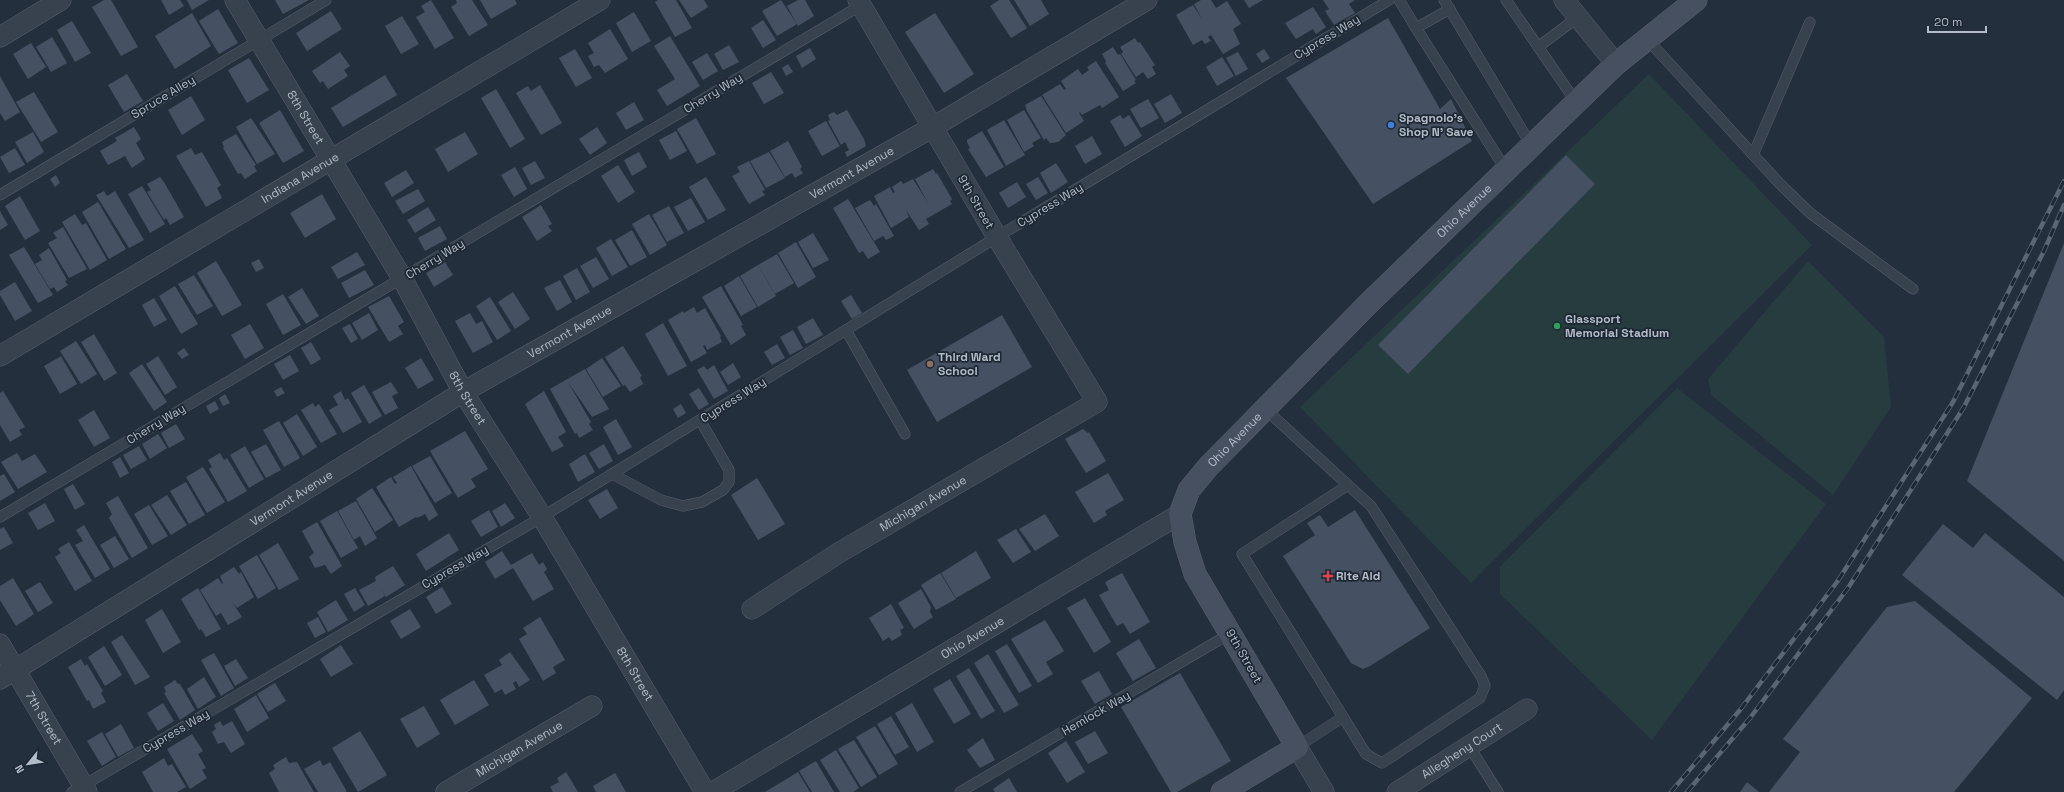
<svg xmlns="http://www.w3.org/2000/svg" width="2064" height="792" font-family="'Space Grotesk',sans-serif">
<rect width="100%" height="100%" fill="#242f3e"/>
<g fill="#263c3f">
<polygon points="1649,74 1812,245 1471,583 1300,407"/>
<polygon points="1808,261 1884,337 1891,407 1833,495 1711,395 1708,379"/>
<polygon points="1677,388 1826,504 1652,740 1500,594 1500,567"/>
</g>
<g fill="#455162">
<polygon points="104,0 111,0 138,47 121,56 92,7"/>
<polygon points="161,0 180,0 184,6 169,15"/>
<polygon points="187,0 209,0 192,10"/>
<polygon points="275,0 309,0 283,14"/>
<polygon points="431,0 454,38 435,49 416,17 425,12 421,6"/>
<polygon points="456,0 472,0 488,25 469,36 451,7 457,3"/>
<polygon points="480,0 515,0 517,4 491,19"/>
<polygon points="658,0 676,0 692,28 675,37 655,2"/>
<polygon points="679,0 704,0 708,7 691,18"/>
<polygon points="781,0 797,24 777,36 762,11"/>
<polygon points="798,0 805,0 814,16 798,26 787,6"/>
<polygon points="999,0 1009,0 1027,28 1011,38 990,6"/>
<polygon points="1014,0 1041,0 1049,14 1030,26"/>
<polygon points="1201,0 1211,0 1216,8 1227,1 1241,24 1233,29 1240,44 1223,54 1211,35 1208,37 1211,41 1205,44 1202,40 1193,45 1176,15 1193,5 1202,19 1194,4"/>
<polygon points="1244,0 1263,0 1249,8"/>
<polygon points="1323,0 1355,0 1349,4 1355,13 1334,25 1325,11 1329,9"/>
<polygon points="1313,7 1326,27 1316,34 1313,29 1296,39 1285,23"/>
<polygon points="218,9 238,43 219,54 199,21"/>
<polygon points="331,11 342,29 307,51 296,33"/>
<polygon points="634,12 651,41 632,52 616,23"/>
<polygon points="192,13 211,46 175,69 155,36"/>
<polygon points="935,13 974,74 944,93 905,32"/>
<polygon points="402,16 419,44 401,54 385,26"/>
<polygon points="1388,18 1440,109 1451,99 1472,141 1373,204 1286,78"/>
<polygon points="763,20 776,40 763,48 751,28"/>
<polygon points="72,21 91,53 75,62 57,30"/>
<polygon points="610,29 628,59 605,73 599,65 594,67 588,56 594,53 588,43"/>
<polygon points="670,36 700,86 667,106 657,90 675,79 654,46"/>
<polygon points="52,37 67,63 51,72 36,47"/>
<polygon points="1135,38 1138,43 1140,42 1155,65 1152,67 1156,74 1148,79 1143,72 1136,77 1121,54 1123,52 1120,47"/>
<polygon points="31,43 46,67 28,79 13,54"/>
<polygon points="729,45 739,62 723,70 714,54"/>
<polygon points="1113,47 1118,55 1120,54 1136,80 1134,81 1136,83 1123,91 1105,63 1106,61 1102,54"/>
<polygon points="810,48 816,59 802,68 796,56"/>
<polygon points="575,49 592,78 576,87 559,58"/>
<polygon points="1264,49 1270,58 1262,63 1256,54"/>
<polygon points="340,52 350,66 344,70 348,76 328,89 323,81 320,83 312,71"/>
<polygon points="1238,52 1248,69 1236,76 1226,58"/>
<polygon points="707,53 718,71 703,80 692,62"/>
<polygon points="1222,57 1234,76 1217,86 1206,67"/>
<polygon points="249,58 269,90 247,103 228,70"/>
<polygon points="1096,61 1119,97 1102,108 1100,105 1082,115 1080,112 1079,113 1084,121 1066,133 1042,95 1060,84 1064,90 1066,89 1061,81 1078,69 1082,75 1089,70 1087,67"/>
<polygon points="788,64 793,72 786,76 782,68"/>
<polygon points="771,72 784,93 764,104 752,83"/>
<polygon points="127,74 143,101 124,112 108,85"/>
<polygon points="385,75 397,95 343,127 331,108"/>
<polygon points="0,76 20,112 5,121 0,113"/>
<polygon points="540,85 562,123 541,135 516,93 528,86 531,91"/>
<polygon points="496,89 525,139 510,148 481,98"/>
<polygon points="34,92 58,132 41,142 16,102"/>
<polygon points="1171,94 1182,113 1165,123 1154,104"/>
<polygon points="191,96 205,120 182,135 168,110"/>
<polygon points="1041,96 1066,135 1058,142 1050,143 1046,138 1044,140 1027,111 1025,105"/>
<polygon points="1148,99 1159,118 1141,128 1130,109"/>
<polygon points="634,102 644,120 626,130 616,113"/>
<polygon points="280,110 304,151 283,163 259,123"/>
<polygon points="847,110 864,139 866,146 847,157 845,152 849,150 845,142 841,145 828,121 830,120 828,115 834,112 837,115"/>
<polygon points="1024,110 1041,138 1032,143 1034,146 1024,152 1007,120"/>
<polygon points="1120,115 1123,119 1129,115 1142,136 1125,147 1110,121"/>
<polygon points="251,118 275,154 257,164 236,127"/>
<polygon points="696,118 716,154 697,164 677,129"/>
<polygon points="1004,120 1025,155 1006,166 987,130"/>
<polygon points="826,121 840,146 822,156 808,131"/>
<polygon points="134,127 141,139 136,143 145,159 132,168 125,156 108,165 100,151 117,141 115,138"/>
<polygon points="597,127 607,143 590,155 579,139"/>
<polygon points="676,131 687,151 670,160 659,140"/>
<polygon points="982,131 1004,167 986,177 968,149 970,148 967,142 967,140"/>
<polygon points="33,132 44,152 27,163 15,142"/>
<polygon points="465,132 478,154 448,172 435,149"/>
<polygon points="236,134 256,165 254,166 257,171 245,179 241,173 238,174 223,148 224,147 222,142"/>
<polygon points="1092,136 1102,154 1085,164 1075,146"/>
<polygon points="788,141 802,167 800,169 803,173 795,178 792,173 785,177 770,151"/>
<polygon points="15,148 25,165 9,173 0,157"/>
<polygon points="191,148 195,155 202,152 221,185 217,188 222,198 206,207 176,156"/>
<polygon points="639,152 647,167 632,176 624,160"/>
<polygon points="769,152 785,178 766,188 750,161"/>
<polygon points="1566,155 1595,184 1408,374 1378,345"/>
<polygon points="535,161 545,178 531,185 522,168"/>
<polygon points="749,161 765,190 762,191 765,195 749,204 732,176 740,172 737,167"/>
<polygon points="1056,163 1068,182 1051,193 1040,173"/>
<polygon points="618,165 635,192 618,203 601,176"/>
<polygon points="515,167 527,189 514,197 501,175"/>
<polygon points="933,169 936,174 937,173 952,199 950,201 952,204 926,219 929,224 919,230 906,210 909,217 891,228 874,196 890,187 893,193 895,192 892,187 901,181 903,184 913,179 928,203 915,179"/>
<polygon points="406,170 414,183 392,197 384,183"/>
<polygon points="56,175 60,183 55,187 50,179"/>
<polygon points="160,177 164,182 184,217 170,225 166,218 164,220 147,192 151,190 147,184"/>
<polygon points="706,177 726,210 708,220 689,187"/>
<polygon points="1038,177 1048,193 1036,200 1026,184"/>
<polygon points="1017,182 1026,197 1008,208 999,193"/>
<polygon points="142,186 165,224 150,233 128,194"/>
<polygon points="418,189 425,201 403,214 395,201"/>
<polygon points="104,191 107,196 115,191 144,240 129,248 96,195"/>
<polygon points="322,194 336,219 305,238 290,213"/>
<polygon points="20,196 40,231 25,240 5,206"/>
<polygon points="691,198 705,222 688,231 674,207"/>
<polygon points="848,199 880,252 868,259 863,251 859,253 833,208"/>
<polygon points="870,200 874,206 876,204 894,236 886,240 883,236 874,241 855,208"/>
<polygon points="98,202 126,249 109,259 82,212"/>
<polygon points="541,205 552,224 548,226 552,231 537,241 522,217"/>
<polygon points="669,206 684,233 667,242 652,215"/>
<polygon points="428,207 436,220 415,233 407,220"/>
<polygon points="0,211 8,225 0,230"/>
<polygon points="75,214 82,225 86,223 107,260 90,270 62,222"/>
<polygon points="649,214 667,245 650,255 632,224"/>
<polygon points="440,226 447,239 425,251 418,238"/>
<polygon points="63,227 87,269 69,278 48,243 57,238 53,233"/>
<polygon points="632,230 647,257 630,266 615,240"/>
<polygon points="813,233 829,260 813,268 798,242"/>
<polygon points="611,239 628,267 612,276 596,248"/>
<polygon points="796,242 816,277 798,288 778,253"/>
<polygon points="2064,243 2064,561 1967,481"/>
<polygon points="24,247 53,295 38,303 9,255"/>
<polygon points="49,248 67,280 65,281 68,285 57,292 54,287 50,289 35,264 42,260 39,255"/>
<polygon points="357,252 365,265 338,279 331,267"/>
<polygon points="777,254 794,283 775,294 758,265"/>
<polygon points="596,257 609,279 593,288 580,266"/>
<polygon points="259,259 264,268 256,272 251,263"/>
<polygon points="216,261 242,305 222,316 197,273"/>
<polygon points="445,262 453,275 434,287 426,273"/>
<polygon points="758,265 776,296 758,307 740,276"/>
<polygon points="577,268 590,292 576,300 563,276"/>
<polygon points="365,270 374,285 349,298 341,283"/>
<polygon points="194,275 213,306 197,315 178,284"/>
<polygon points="739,276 757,307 741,316 724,286"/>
<polygon points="560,280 572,302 557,311 544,288"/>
<polygon points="15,282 32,311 15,321 0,295 0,291"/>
<polygon points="175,286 198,324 181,334 159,296"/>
<polygon points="721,286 743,325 741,326 746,335 731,345 702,297"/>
<polygon points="302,288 319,316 306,324 288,297"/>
<polygon points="513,292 530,319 515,329 498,302"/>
<polygon points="283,294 301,325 283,335 266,304"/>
<polygon points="851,295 862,313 852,319 841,301"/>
<polygon points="389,296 404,322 398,326 403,334 389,342 368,307"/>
<polygon points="490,297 511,331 497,340 476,306"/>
<polygon points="154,298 167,320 154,327 142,305"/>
<polygon points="694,307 697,313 705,308 721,336 720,337 722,342 707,350 705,345 703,346 707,353 691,362 668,320 683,311 684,313"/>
<polygon points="369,313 378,330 362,340 352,323"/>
<polygon points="470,313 476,324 482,321 493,342 473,353 455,321"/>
<polygon points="1002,315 1032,367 937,422 907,370"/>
<polygon points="813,318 823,335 806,344 797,327"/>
<polygon points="663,323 687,366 668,376 645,334"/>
<polygon points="250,324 264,348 245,359 231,335"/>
<polygon points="350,324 358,339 351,343 342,328"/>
<polygon points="793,330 803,348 790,355 780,337"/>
<polygon points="94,334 117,373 104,381 81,342"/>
<polygon points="76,341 97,374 81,384 60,351"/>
<polygon points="311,342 321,359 311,365 301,348"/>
<polygon points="777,344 785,358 772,365 764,352"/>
<polygon points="623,346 642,376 640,377 643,384 630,392 625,385 623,386 605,357"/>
<polygon points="184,348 189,355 182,359 177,353"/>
<polygon points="290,355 299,371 283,380 274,364"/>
<polygon points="61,356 77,384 60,394 44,366"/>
<polygon points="158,356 177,387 165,395 146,364"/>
<polygon points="421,358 434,380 418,389 405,368"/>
<polygon points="602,358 621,386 603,397 586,369"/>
<polygon points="733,363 741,377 728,385 720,372"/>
<polygon points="142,364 167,402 154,411 129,373"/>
<polygon points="714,365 728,391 714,399 697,370 704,366 707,370"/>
<polygon points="585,369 609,409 592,417 568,382 591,422 589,424 593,430 579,438 577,433 575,434 550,389"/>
<polygon points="391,382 398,393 392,396 398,408 385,415 372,392"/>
<polygon points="364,385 382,416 369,424 351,393"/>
<polygon points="281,387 285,393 277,397 274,391"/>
<polygon points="699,388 709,404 699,410 689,394"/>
<polygon points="3,391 25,427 19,430 22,435 10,442 0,425 0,393"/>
<polygon points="341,391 345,400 348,398 362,422 343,433 329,410 338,405 333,396"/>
<polygon points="544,391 566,432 558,437 564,446 552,452 525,404"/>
<polygon points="225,394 230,403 223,406 219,398"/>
<polygon points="215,401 219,409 210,414 206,406"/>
<polygon points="313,403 315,407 319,404 337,434 321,443 301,410"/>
<polygon points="681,404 686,413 678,418 673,409"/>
<polygon points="94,410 110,438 94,447 78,420"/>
<polygon points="297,414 317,447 303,456 283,423"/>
<polygon points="616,419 632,447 618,455 603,427"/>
<polygon points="279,421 300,458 284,467 263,430"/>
<polygon points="176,424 185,439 169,448 161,433"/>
<polygon points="1083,429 1088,433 1089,432 1106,461 1086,473 1065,439"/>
<polygon points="465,431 488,469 471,479 476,487 458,498 430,451"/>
<polygon points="158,434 167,448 150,459 142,444"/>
<polygon points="266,444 281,470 266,478 251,452"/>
<polygon points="604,444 613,461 599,469 589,453"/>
<polygon points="139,446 147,460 131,469 123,455"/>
<polygon points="245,446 264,479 249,488 230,455"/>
<polygon points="17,453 22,461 35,454 47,472 18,489 1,462"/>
<polygon points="220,453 224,460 227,458 247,491 228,502 209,469 212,467 208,460"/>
<polygon points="585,454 595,472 578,482 569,464"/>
<polygon points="430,456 452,493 435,503 412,466"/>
<polygon points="120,457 129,473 120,478 112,462"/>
<polygon points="411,466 438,515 429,521 425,514 417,518 416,517 399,527 376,487 391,477 395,484 397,483 393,477"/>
<polygon points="203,467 225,502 207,513 186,477"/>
<polygon points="1108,473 1124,500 1105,511 1107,515 1094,523 1075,492"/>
<polygon points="4,474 15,492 0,501 0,476"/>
<polygon points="757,478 785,524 758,540 731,495"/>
<polygon points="186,482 205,515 189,524 170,491"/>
<polygon points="73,484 85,504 75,510 64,489"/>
<polygon points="372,488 393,520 375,532 356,499"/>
<polygon points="607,489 618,508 600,519 588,500"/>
<polygon points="167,495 187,525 171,535 151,505"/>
<polygon points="118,496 148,548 132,558 109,518 112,514 106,503"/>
<polygon points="356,501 377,538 365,546 360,536 354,540 338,511"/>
<polygon points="45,503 55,521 38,530 28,513"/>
<polygon points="505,503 515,518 501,527 492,511"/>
<polygon points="149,505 168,536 152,545 134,514"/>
<polygon points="489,510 498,527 481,537 471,521"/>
<polygon points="1355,510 1430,628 1370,666 1363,669 1351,663 1283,556 1315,535 1307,523 1320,515 1328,527"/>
<polygon points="337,511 358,548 341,558 320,521"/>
<polygon points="1045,514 1059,536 1035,551 1019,529"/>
<polygon points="317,522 342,566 331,574 325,565 315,568 309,557 314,553 302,531"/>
<polygon points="1943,524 1973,548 1985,533 2064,597 2064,690 2057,700 1902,575"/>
<polygon points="84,525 110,569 95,578 75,545 83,541 76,530"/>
<polygon points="4,527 13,543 0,550 0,529"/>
<polygon points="1016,529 1031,552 1013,563 997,540"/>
<polygon points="449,533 459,550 426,571 416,554"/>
<polygon points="115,536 129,559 114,568 100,545"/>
<polygon points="69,542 92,581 75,591 55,557 61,553 58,549"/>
<polygon points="278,543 299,579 279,590 259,555"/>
<polygon points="502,551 511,565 532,553 539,565 543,562 547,569 544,572 554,589 533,601 513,568 495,579 485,562"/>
<polygon points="976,551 991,578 956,598 941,573"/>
<polygon points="257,555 276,588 258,599 239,566"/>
<polygon points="393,566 405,585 386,597 380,587 385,596 368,606 359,590 376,581 375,577"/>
<polygon points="234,567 239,574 241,572 254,597 237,608 232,602 242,617 228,625 221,613 216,616 200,590 218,578 222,584 223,583 220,576"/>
<polygon points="940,573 956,599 936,610 921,585"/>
<polygon points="1122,573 1150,622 1130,634 1123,623 1117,626 1099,595 1109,590 1105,582"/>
<polygon points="13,578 34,614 16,626 0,600 0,586"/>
<polygon points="40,582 53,603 38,612 25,591"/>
<polygon points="442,587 452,604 436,614 426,597"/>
<polygon points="198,588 221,629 206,637 201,629 199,630 181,599"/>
<polygon points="355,588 365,605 354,612 344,594"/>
<polygon points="921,589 931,607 930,612 933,617 914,629 898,603"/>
<polygon points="1085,598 1111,642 1094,653 1067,608"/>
<polygon points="336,600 348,620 328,632 317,612"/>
<polygon points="1915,601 2032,698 1954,792 1769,792 1800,752 1783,739 1887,607"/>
<polygon points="891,604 904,628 900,630 902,635 892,641 889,637 883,641 869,618"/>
<polygon points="162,609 181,642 163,653 145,620"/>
<polygon points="410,609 421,627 401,639 390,621"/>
<polygon points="318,617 326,632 315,638 307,623"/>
<polygon points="540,617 565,660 553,667 556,673 543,681 519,639 527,634 523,628"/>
<polygon points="1045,620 1064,651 1046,662 1053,674 1038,683 1011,639"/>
<polygon points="122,635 150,677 135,685 111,642"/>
<polygon points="1139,639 1156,668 1133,681 1116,653"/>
<polygon points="1007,644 1032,686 1019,693 995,651"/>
<polygon points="341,645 353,664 331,677 320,659"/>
<polygon points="104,646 122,675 105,686 88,657"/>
<polygon points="510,652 530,680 519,687 516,681 513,683 516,689 505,695 502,689 495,693 484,675 502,665 499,660"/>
<polygon points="214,653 234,688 221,696 201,660"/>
<polygon points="988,654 1019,705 1004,713 974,663"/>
<polygon points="81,659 85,666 87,664 103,691 101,693 106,702 93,709 89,700 87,701 68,667"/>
<polygon points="236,659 248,678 235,686 224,666"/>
<polygon points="969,668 995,711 981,719 956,676"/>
<polygon points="1099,671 1112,694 1095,704 1081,681"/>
<polygon points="1180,673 1231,761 1177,792 1171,792 1121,707"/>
<polygon points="204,677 216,697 198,709 187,689"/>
<polygon points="950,679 971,714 954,724 933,689"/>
<polygon points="175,680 178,684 180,684 195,710 180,720 164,693 166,692 164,687"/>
<polygon points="474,680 489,705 455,725 440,700"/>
<polygon points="275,683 286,701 268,712 257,694"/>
<polygon points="256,695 269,718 247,732 234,709"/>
<polygon points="163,703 174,721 158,731 147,713"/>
<polygon points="912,703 934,742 917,752 895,713"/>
<polygon points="424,706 440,734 417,748 400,719"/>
<polygon points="891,716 909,747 895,755 877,724"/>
<polygon points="220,721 223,726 232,721 245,744 231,753 224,742 218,744 212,732 216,729 214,725"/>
<polygon points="121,724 134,748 118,757 105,734"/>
<polygon points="875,726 898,764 879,775 856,737"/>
<polygon points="360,731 387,775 358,792 332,748"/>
<polygon points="1095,731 1108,753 1088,764 1075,742"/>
<polygon points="102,732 116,757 102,766 87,741"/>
<polygon points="192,734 203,751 198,754 206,768 202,770 207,778 190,789 167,749"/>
<polygon points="983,738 995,760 980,768 967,750"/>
<polygon points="854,740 877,777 861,787 838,749"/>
<polygon points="1066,741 1085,772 1067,783 1048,753"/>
<polygon points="836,750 859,788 853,792 840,792 820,760"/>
<polygon points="286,757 289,763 297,762 314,792 279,792 269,773 275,769 273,765"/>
<polygon points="164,758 168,766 172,764 186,787 177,792 153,792 142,772"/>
<polygon points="320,760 323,766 330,762 346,790 346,792 318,792 304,769"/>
<polygon points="816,761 834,792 812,792 799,771"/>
<polygon points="566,772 578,792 553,792 550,787 559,782 557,778"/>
<polygon points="798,772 810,792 765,792"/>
<polygon points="615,773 626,792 596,792 593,786"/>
<polygon points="1009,778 1017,792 995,792 993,789"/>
<polygon points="1747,782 1759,792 1740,792"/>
</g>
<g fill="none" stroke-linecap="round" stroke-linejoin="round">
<defs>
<g id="service">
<polyline points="1399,0 1416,28"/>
<polyline points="1444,0 1531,145"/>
<polyline points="1506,0 1576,102"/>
<polyline points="1450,9 1416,28 1506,170"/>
<polyline points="1647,39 1780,184 1810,213 1913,289"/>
<polyline points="1538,47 1578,17"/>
<polyline points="1753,155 1810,22"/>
<polyline points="0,195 326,0"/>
<polyline points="846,330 905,434"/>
<polyline points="1265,409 1371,506 1481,676 1485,686 1480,698 1382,763 1366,754 1242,554 1348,485"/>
<polyline points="612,474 661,500 683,506 702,502 723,490 729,482 729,470 700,420"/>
<polyline points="0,517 863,4"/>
<polyline points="1469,746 1498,792"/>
<polyline points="1297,747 1343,717"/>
<polyline points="72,792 542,517 997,237 1389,0"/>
<polyline points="960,792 1231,633"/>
</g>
<g id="minor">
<path id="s1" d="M235,0L402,278L463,392L542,517L705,792"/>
<polyline points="1564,0 1616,64"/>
<polyline points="0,37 61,0"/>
<path id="s2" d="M0,356L600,0"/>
<path id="s3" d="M752,609L840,552L1097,402L997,237L858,0"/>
<path id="s4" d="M0,644L87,792"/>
<path id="s5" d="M0,679L463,392L933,127L1147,0"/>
<polyline points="1297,747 1324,792"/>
<path id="s6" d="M446,792L592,706"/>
<path id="s7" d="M713,792L1180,514"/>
<path id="s8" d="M1397,792L1527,709"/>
</g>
<g id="secondary">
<path id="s9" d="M1222,792L1297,747L1195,574L1185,542L1180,514L1189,490L1208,467L1368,304L1616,64L1696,0"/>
</g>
</defs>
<use href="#service" stroke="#565f6c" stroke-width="11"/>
<use href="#minor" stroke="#565f6c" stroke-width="21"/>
<use href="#secondary" stroke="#565f6c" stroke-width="23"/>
<use href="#service" stroke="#38414e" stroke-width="10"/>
<use href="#minor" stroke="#38414e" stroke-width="20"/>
<use href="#secondary" stroke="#465061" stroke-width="22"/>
<defs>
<g id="rail">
<polyline points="1671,792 1740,710 1837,582 1953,402 2064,181"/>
<polyline points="1687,792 1750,718 1848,588 1964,407 2044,251 2064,205"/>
</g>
</defs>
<use href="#rail" stroke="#5a6575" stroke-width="4.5"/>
<use href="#rail" stroke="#1d2633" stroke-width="3" stroke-dasharray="9" stroke-linecap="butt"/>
</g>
<circle fill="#3f7fe0" stroke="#1d2633" stroke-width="1.5" cx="1391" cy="125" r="4"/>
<circle fill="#2e9e5b" stroke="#1d2633" stroke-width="1.5" cx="1557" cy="326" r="4"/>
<circle fill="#8d6e63" stroke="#1d2633" stroke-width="1.5" cx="930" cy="364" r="4"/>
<path fill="#e0444e" stroke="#1d2633" stroke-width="1.5" d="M1326 570h4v4h4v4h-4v4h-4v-4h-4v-4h4z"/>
<g text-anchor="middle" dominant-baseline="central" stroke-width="3.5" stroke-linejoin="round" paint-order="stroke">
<g font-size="12" fill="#b4bcc9" stroke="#1d2633">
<text transform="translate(1327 37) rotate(-31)">Cypress Way</text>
<text transform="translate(713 93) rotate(-31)">Cherry Way</text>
<text transform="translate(163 97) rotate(-31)">Spruce Alley</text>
<text stroke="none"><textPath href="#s1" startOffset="137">8th Street</textPath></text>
<text stroke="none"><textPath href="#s5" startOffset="991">Vermont Avenue</textPath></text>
<text stroke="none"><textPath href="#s2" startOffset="349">Indiana Avenue</textPath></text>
<text transform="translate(976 202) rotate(60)">9th Street</text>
<text transform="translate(1050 205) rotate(-31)">Cypress Way</text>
<text stroke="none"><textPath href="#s9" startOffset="768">Ohio Avenue</textPath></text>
<text transform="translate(435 259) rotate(-31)">Cherry Way</text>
<text stroke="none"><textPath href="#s5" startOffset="667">Vermont Avenue</textPath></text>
<text stroke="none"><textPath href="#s1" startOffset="461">8th Street</textPath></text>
<text transform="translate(733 400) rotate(-32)">Cypress Way</text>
<text transform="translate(156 424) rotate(-31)">Cherry Way</text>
<text stroke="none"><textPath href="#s9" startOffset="444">Ohio Avenue</textPath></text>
<text stroke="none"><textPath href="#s5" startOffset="343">Vermont Avenue</textPath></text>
<text stroke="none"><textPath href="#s3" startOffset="201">Michigan Avenue</textPath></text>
<text transform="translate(455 567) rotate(-30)">Cypress Way</text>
<text stroke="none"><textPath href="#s7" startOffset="302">Ohio Avenue</textPath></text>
<text transform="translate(1244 656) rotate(60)">9th Street</text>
<text stroke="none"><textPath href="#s1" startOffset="784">8th Street</textPath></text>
<text transform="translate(1096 713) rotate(-30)">Hemlock Way</text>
<text stroke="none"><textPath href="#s4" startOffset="86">7th Street</textPath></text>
<text transform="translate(176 731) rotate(-30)">Cypress Way</text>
<text stroke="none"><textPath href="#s6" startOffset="85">Michigan Avenue</textPath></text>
<text stroke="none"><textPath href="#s8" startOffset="77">Allegheny Court</textPath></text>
</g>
<g font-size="12" font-weight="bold" fill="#b4bcc9" stroke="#1d2633" text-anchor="start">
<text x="1399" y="118">Spagnolo's<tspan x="1399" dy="14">Shop N' Save</tspan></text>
<text x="1565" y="319">Glassport<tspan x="1565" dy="14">Memorial Stadium</tspan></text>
<text x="938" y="357">Third Ward<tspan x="938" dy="14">School</tspan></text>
<text x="1336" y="576">Rite Aid</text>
</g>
</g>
<g transform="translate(28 764) rotate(240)" stroke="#1d2633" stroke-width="3" paint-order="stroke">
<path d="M0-3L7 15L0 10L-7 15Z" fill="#b4bcc9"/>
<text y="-6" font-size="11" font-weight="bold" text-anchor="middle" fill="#b4bcc9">N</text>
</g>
<path d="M1928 26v6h58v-6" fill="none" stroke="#b4bcc9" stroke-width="2"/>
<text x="1934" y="26" font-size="12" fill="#b4bcc9" stroke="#1d2633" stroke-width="3" paint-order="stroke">20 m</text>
</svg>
